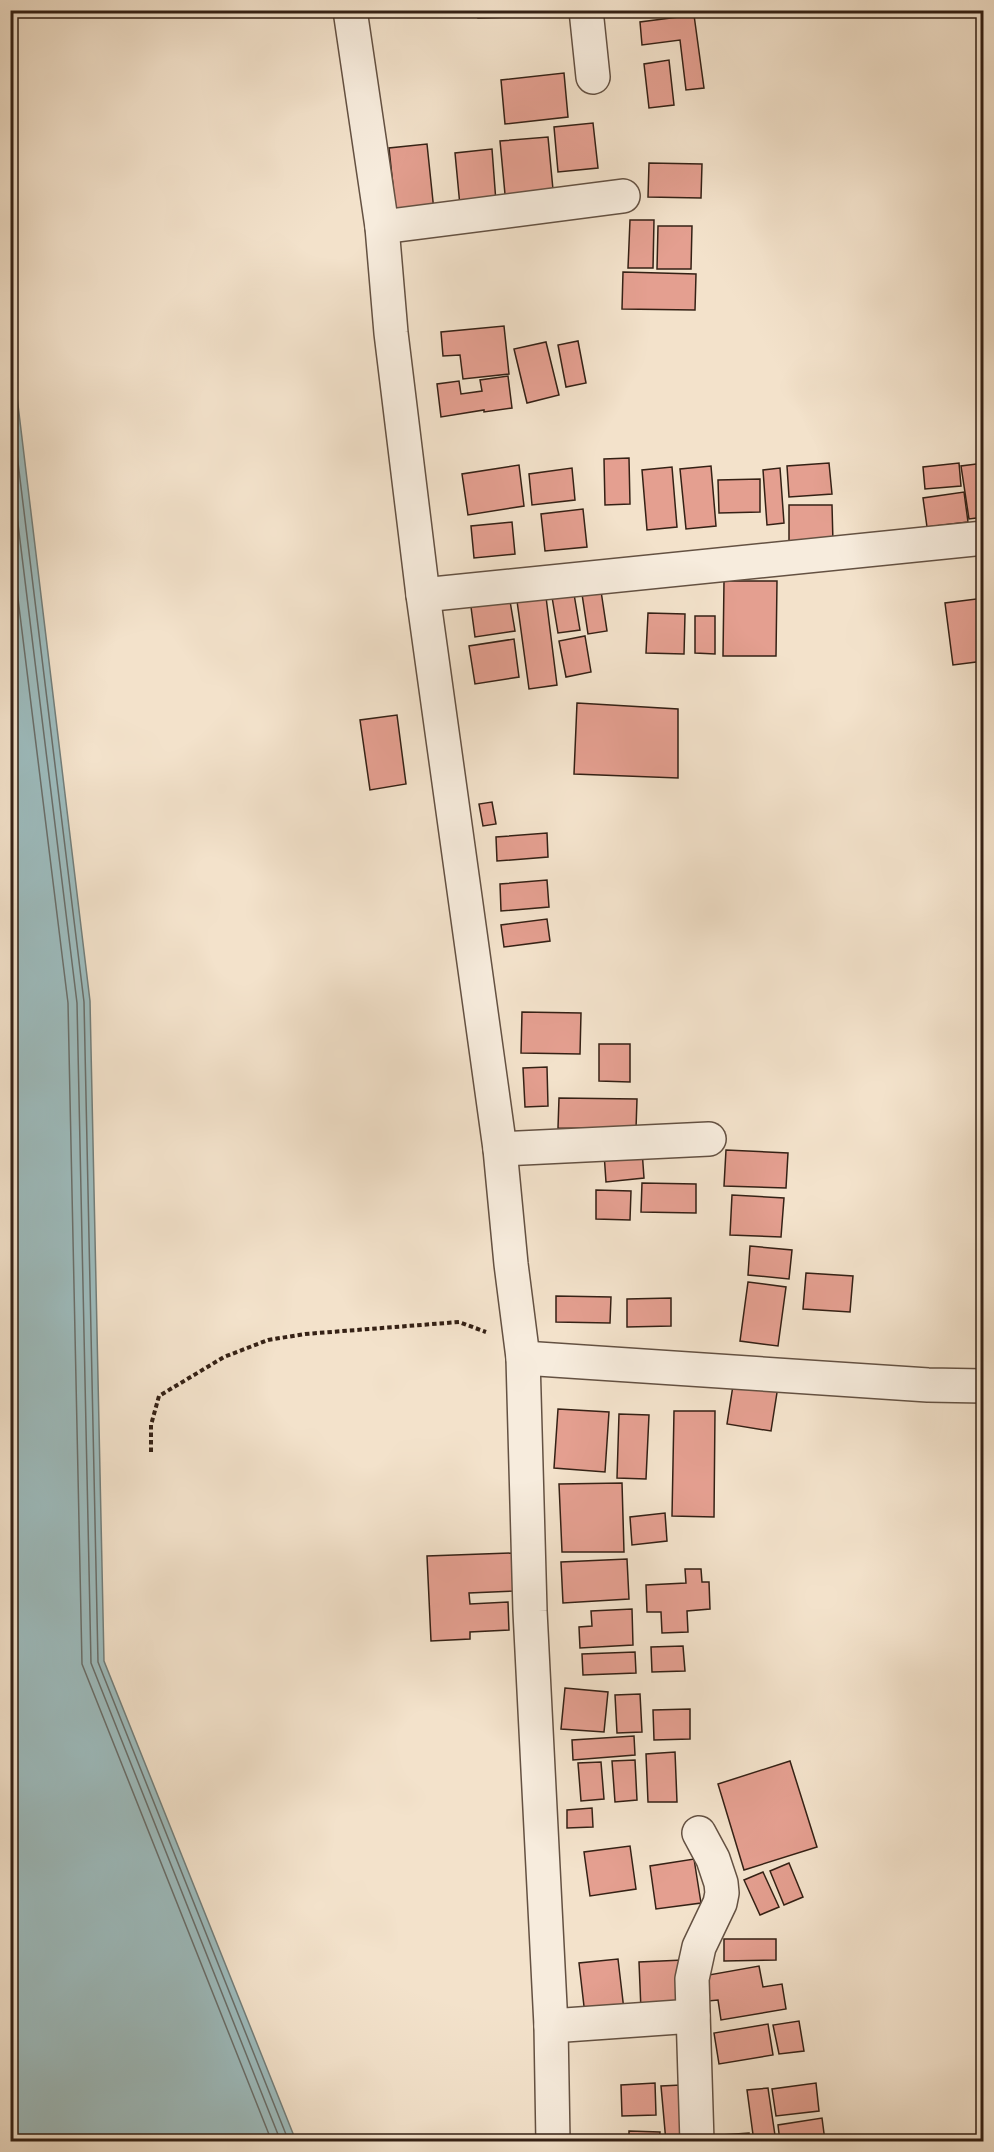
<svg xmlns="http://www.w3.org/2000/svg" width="994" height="2152" font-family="'IM FELL English',serif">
<rect width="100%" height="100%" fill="#f3e2cb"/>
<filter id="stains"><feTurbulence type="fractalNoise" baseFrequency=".00333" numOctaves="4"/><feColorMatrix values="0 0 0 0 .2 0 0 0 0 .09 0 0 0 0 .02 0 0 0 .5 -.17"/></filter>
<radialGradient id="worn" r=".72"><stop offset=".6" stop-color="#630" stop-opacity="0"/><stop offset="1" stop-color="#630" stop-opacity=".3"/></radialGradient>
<polygon fill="#9dbcbe" stroke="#737e7a" stroke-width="1.5" points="11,347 90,1001 104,1661 296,2141 11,2141"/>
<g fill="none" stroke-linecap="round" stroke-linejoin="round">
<g stroke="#696e6a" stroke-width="1.5">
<polyline points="10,397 84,1002 98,1662 289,2142"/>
<polyline points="10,459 77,1003 91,1663 281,2142"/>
<polyline points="10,534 68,1003 82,1664 272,2142"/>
</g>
</g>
<g fill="#e49f90" stroke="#352115" stroke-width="1.5">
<polygon points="478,10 545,10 545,16 478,18"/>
<polygon points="694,15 704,88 686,90 680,40 642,45 640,22"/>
<polygon points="669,60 674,105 649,108 644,64"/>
<polygon points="564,73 568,117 505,124 501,80"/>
<polygon points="593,123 598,168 558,172 554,127"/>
<polygon points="548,137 554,200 506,205 500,141"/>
<polygon points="427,144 434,211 396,214 389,148"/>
<polygon points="492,149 496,202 460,206 455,153"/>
<polygon points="649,163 702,164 701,198 648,197"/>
<polygon points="630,220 654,220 653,268 628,268"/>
<polygon points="658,226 692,226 691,269 657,269"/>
<polygon points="623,272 696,274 695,310 622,309"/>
<polygon points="504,326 509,374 463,379 460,355 443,356 441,332"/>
<polygon points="578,341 586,383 566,387 558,345"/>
<polygon points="546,342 559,395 527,403 514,349"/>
<polygon points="508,376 512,408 484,412 484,410 441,417 437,384 459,381 461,394 482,391 480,380"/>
<polygon points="629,458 630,504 605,505 604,459"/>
<polygon points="829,463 832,494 789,497 787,466"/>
<polygon points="959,463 961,486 925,489 923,467"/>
<polygon points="984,463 984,517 969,519 961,466"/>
<polygon points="519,465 524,506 468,515 462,474"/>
<polygon points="711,466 716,526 686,529 680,469"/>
<polygon points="672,467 677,527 647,530 642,470"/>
<polygon points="572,468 575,500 532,505 529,474"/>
<polygon points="780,468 784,523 767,525 763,470"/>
<polygon points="760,479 760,512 719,513 718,480"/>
<polygon points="964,492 968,522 927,527 923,498"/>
<polygon points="789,505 832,505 833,543 789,544"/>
<polygon points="583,509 587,547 545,551 541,514"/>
<polygon points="512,522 515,554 474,558 471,526"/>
<polygon points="724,581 777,581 776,656 723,656"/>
<polygon points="601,591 607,631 588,634 582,594"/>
<polygon points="574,594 580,630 558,633 552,597"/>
<polygon points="546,597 557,685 529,689 517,601"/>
<polygon points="984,598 984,661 953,665 945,603"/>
<polygon points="510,601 515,631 475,637 471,607"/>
<polygon points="648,613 685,614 684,654 646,653"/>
<polygon points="695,616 715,616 715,654 695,653"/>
<polygon points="585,636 591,672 566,677 559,641"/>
<polygon points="514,639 519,677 475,684 469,646"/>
<polygon points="577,703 678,709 678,778 574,774"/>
<polygon points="397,715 406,784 370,790 360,720"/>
<polygon points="492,802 496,824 483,826 479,804"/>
<polygon points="547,833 548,857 497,861 496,837"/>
<polygon points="547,880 549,907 501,911 500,884"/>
<polygon points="547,919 550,941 504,947 501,925"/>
<polygon points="522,1012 581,1013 580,1054 521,1053"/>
<polygon points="599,1044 630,1044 630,1082 599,1081"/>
<polygon points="547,1067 548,1106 525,1107 523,1068"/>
<polygon points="559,1098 637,1099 636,1129 558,1128"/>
<polygon points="642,1150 644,1178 606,1182 604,1153"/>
<polygon points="726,1150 788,1153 786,1188 724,1186"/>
<polygon points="642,1183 696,1184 696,1213 641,1212"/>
<polygon points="596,1190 631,1191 630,1220 596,1219"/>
<polygon points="732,1195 784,1198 781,1237 730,1235"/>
<polygon points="750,1246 792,1250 789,1279 748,1275"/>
<polygon points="806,1273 853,1276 850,1312 803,1309"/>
<polygon points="748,1282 786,1287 778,1346 740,1341"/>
<polygon points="556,1296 611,1297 610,1323 556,1322"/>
<polygon points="671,1298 671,1326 627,1327 627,1299"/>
<polygon points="734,1379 778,1386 771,1431 727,1424"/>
<polygon points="558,1409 609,1412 605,1472 554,1468"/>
<polygon points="674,1411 715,1411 714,1517 672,1516"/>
<polygon points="619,1414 649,1415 646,1479 617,1478"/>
<polygon points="622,1483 624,1552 562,1552 559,1484"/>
<polygon points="665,1513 667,1541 632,1545 630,1517"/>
<polygon points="512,1553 513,1591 469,1593 470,1604 508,1602 509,1630 470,1632 470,1639 431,1641 427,1556"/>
<polygon points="627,1559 629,1599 563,1603 561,1562"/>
<polygon points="685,1569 701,1569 702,1582 709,1582 710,1609 687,1611 688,1632 662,1633 661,1612 647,1612 646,1585 686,1583"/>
<polygon points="632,1609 633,1645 580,1648 579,1627 592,1626 591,1611"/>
<polygon points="683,1646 685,1671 652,1672 651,1647"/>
<polygon points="635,1652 636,1673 583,1675 582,1654"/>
<polygon points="565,1688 608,1692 604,1732 561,1729"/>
<polygon points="640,1694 642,1732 617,1733 615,1695"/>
<polygon points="690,1709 690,1739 654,1740 653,1710"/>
<polygon points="634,1736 635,1755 573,1760 572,1740"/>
<polygon points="675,1752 677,1802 648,1802 646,1754"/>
<polygon points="635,1760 637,1800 615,1802 612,1761"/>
<polygon points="790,1761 817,1847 744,1870 718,1784"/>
<polygon points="601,1762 604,1799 581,1801 578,1763"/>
<polygon points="592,1808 593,1827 567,1828 567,1810"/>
<polygon points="630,1846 636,1889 590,1896 584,1852"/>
<polygon points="694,1859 701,1903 656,1909 650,1866"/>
<polygon points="789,1863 803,1897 784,1905 770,1871"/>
<polygon points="763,1872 779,1907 760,1915 744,1880"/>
<polygon points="724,1939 776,1939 776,1960 724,1961"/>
<polygon points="618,1959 624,2010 585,2015 579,1963"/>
<polygon points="683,1960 685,2008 641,2010 639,1962"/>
<polygon points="759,1966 763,1987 782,1984 786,2009 721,2020 718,2000 708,2001 703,1976"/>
<polygon points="799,2021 804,2051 779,2054 773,2025"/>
<polygon points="768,2024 773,2055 719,2064 714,2033"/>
<polygon points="655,2083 656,2115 622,2116 621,2085"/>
<polygon points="816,2083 819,2111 776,2116 772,2089"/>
<polygon points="681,2085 685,2141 666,2142 661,2086"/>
<polygon points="768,2088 776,2142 754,2142 747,2090"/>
<polygon points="822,2118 825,2141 780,2142 778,2125"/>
<polygon points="629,2131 660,2132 659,2142 629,2142"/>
<polygon points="749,2133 749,2142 707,2142 707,2136"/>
</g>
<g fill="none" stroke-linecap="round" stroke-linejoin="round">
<defs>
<g id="minor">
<polyline points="350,10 382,227 391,333 423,595 500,1149 511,1264 523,1358 530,1611 551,2026 553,2142"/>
<polyline points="586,10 593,77"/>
<polyline points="382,227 623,196"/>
<polyline points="423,595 984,538"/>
<polyline points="500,1149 709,1139"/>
<polyline points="523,1358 928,1385 984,1386"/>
<polyline points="551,2026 693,2016"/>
<polyline points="697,2142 692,1979 699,1947 720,1903 722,1893 721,1883 713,1859 699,1833"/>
</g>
</defs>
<use href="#minor" stroke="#645142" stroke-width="36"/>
<polyline stroke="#352115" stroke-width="4" stroke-dasharray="4.5 3" stroke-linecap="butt" points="151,1452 151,1425 159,1396 224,1357 268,1340 305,1334 459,1322 486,1332"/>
<use href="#minor" stroke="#f7ecdd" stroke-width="33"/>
</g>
<rect width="994" height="2152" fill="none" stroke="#f3e2cb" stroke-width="36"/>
<rect x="12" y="12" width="970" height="2128" fill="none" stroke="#352115" stroke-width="3"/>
<rect x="18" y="18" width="958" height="2116" fill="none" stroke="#352115" stroke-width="1.5"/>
<rect width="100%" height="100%" filter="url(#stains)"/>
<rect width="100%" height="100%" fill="url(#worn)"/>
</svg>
